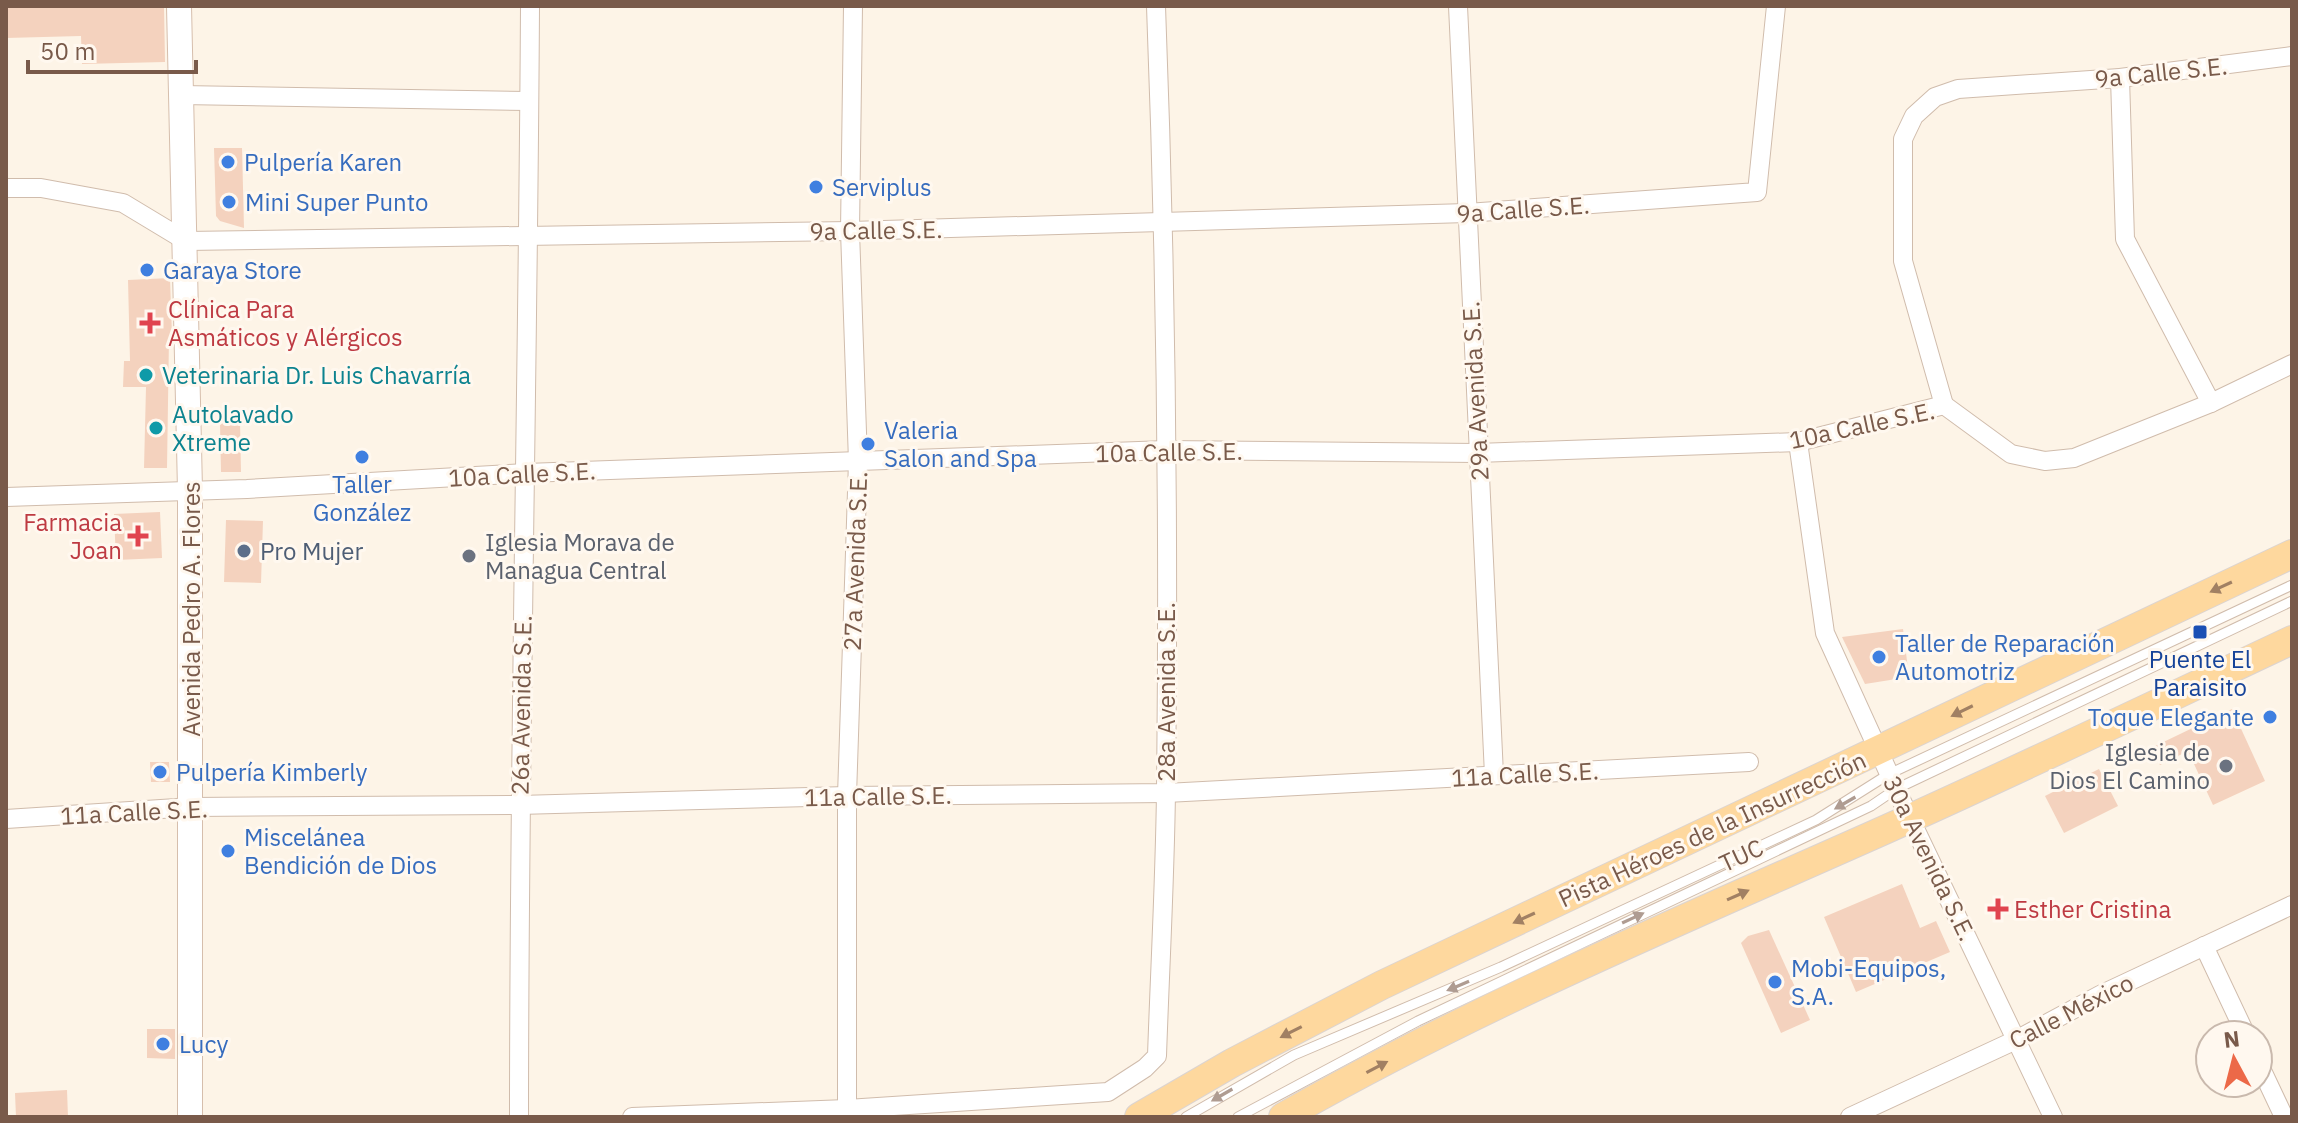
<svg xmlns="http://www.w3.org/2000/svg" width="2298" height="1123" font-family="'IBM Plex Sans',sans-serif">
<rect width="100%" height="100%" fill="#fdf4e7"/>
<g fill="#f4d2be">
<polygon points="6,6 164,6 165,62 82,64 81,36 6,38"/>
<polygon points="214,148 242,148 244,228 220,221 216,216"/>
<polygon points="170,278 172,336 169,337 167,468 144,468 146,387 123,387 124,361 130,361 128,280"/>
<polygon points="240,422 241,472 221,472 220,423"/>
<polygon points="160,512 162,558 116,560 114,514"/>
<polygon points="226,520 263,521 261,583 224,582"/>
<polygon points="1903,629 1909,677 1865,684 1842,637"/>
<polygon points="2232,709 2265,781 2213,805 2188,751 2160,765 2151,748"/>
<polygon points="150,762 169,762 170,782 151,782"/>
<polygon points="2099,769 2118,806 2064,833 2045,796"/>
<polygon points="1902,884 1920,928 1936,921 1950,952 1856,992 1824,917"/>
<polygon points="1769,930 1810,1020 1781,1033 1741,943 1748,936"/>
<polygon points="147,1029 175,1029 175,1059 147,1058"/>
<polygon points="67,1090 68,1117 16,1117 15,1093"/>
</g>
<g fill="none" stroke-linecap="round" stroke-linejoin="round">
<defs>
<g id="lane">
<polyline points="1186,1117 1294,1055 1501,967 1816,820 1889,774 2292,585"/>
<polyline points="1238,1117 1418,1021 1871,806 1896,789 2292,601"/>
</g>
<g id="street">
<polyline points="1458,6 1494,775"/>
<polyline points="2120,78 2125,239 2211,403"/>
<polyline points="181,95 529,101"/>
<polyline points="6,188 41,188 123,203 186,241 850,231 1467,213 1757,192 1776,6"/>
<polyline points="1944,405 1903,261 1903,139 1914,116 1935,97 1958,89 2120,78 2292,56"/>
<polyline points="1944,405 2011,454 2045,461 2074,458 2211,403 2292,364"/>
<polyline points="1798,442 1825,633 1896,789 2053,1117"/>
<polyline points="6,497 247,489 526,473 1166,450 1477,453 1798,442 1944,405"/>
<polyline points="6,819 192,807 519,805 847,796 1166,793 1749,762"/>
<polyline points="2204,946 2246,1035"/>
<polyline points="2258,1062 2284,1117"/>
<path d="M519,1117C519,747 528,376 530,6"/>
<path d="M632,1117L847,1109L1108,1092L1145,1068L1157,1056C1160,967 1165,879 1166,790C1169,529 1166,267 1156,6"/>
<polyline points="847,1117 847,796 858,461 850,231 853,6"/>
<polyline points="1850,1117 2018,1039 2100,995 2292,905"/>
</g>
<polyline id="secondary" points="179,6 190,490 190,1117"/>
<g id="primary">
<polyline points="1139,1117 1232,1063 1382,985 2292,554"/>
<path d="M1283,1117C1471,1009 1673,924 1871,836C2012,773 2152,706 2292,640"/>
</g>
</defs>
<use href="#lane" stroke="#d0bcac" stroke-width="11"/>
<use href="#street" stroke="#d0bcac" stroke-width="20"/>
<use href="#secondary" stroke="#d6beac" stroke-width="26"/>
<use href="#primary" stroke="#dcd4d0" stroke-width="30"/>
<use href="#lane" stroke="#fff" stroke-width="9"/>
<use href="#street" stroke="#fff" stroke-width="18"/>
<use href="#secondary" stroke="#fff" stroke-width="24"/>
<use href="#primary" stroke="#fed89e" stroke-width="28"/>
</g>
<defs><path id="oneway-solid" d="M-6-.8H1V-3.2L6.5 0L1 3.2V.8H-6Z" transform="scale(2)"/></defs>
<g fill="#a18063">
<use href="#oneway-solid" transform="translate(2221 587) rotate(155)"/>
<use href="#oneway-solid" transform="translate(1962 711) rotate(154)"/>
<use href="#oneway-solid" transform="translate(1738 895) rotate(-24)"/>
<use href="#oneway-solid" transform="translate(1524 918) rotate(155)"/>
<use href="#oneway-solid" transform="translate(1291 1032) rotate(153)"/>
<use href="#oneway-solid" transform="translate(1377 1067) rotate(-28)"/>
</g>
<g fill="#af9c92">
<use href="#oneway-solid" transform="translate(1845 803) rotate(150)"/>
<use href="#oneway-solid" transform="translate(1633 918) rotate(-25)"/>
<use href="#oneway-solid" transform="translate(1458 986) rotate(157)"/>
<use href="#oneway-solid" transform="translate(1222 1095) rotate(150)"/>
</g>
<g fill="#3f7fe0" stroke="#fff8ef" stroke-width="3">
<circle cx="228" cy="162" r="8"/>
<circle cx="816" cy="187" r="8"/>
<circle cx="229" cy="202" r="8"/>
<circle cx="147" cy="270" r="8"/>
<circle cx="868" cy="444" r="8"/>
<circle cx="362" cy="457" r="8"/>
<circle cx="1879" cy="657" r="8"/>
<circle cx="2270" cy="717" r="8"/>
<circle cx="160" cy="772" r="8"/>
<circle cx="228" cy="851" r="8"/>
<circle cx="1775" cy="982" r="8"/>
<circle cx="163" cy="1044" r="8"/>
</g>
<g fill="#e0444e" stroke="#fff8ef" stroke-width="3">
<path d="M146 311h8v8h8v8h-8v8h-8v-8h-8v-8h8z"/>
<path d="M134 524h8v8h8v8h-8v8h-8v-8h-8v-8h8z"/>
<path d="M1994 897h8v8h8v8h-8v8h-8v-8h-8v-8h8z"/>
</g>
<g fill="#0f9aa8" stroke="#fff8ef" stroke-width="3">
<circle cx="146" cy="375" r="8"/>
<circle cx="156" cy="428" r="8"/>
</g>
<circle fill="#5c6f8a" stroke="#fff8ef" stroke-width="3" cx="244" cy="551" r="8"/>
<g fill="#6b7280" stroke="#fff8ef" stroke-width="3">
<circle cx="469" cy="556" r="8"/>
<circle cx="2226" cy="766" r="8"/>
</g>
<rect fill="#1a4fb4" stroke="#fff8ef" stroke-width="3" x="2192" y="624" width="16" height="16" rx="4"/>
<g text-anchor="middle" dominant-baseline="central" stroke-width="6" stroke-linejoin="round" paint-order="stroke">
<g font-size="24" fill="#795a4a" stroke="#fff8ef">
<text transform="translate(2161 72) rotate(-6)">9a Calle S.E.</text>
<text transform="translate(1523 209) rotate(-4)">9a Calle S.E.</text>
<text transform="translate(876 230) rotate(-1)">9a Calle S.E.</text>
<text transform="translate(1475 391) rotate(-93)">29a Avenida S.E.</text>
<text transform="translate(1862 425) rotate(-12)">10a Calle S.E.</text>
<text transform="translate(1169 452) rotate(-1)">10a Calle S.E.</text>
<text transform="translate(522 474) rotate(-3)">10a Calle S.E.</text>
<text transform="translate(855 561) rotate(-88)">27a Avenida S.E.</text>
<text transform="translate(191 609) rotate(-90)">Avenida Pedro A. Flores</text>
<text transform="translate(1166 692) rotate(-90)">28a Avenida S.E.</text>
<text transform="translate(521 705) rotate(-89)">26a Avenida S.E.</text>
<text transform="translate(1525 774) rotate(-3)">11a Calle S.E.</text>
<text transform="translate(878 796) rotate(-1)">11a Calle S.E.</text>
<text transform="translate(134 812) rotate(-3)">11a Calle S.E.</text>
<text transform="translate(1712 829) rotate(-25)">Pista Héroes de la Insurrección</text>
<text transform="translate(1741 855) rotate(-25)">TUC</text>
<text transform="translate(1930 858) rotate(64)">30a Avenida S.E.</text>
<text transform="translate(2071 1011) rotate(-27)">Calle México</text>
</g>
<g font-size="24" fill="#366cbe" stroke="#fff8ef" text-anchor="start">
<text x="244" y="162">Pulpería Karen</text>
<text x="832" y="187">Serviplus</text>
<text x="245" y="202">Mini Super Punto</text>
<text x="163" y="270">Garaya Store</text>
<text x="884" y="430">Valeria<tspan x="884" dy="28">Salon and Spa</tspan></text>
<text x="362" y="484" text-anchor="middle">Taller<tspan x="362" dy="28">González</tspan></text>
<text x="1895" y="643">Taller de Reparación<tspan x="1895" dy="28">Automotriz</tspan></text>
<text x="2254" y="717" text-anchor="end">Toque Elegante</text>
<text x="176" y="772">Pulpería Kimberly</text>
<text x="244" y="837">Miscelánea<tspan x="244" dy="28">Bendición de Dios</tspan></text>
<text x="1791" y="968">Mobi-Equipos,<tspan x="1791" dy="28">S.A.</tspan></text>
<text x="179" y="1044">Lucy</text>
</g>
<g font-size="24" fill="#be3a42" stroke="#fff8ef" text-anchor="start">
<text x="168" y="309">Clínica Para<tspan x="168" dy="28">Asmáticos y Alérgicos</tspan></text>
<text x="122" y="522" text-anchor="end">Farmacia<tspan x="122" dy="28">Joan</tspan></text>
<text x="2014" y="909">Esther Cristina</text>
</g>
<g font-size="24" fill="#0d838f" stroke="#fff8ef" text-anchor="start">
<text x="162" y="375">Veterinaria Dr. Luis Chavarría</text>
<text x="172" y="414">Autolavado<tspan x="172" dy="28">Xtreme</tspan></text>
</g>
<g font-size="24" fill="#5b616d" stroke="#fff8ef" text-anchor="start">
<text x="485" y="542">Iglesia Morava de<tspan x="485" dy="28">Managua Central</tspan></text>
<text x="2210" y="752" text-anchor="end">Iglesia de<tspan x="2210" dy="28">Dios El Camino</tspan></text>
</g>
<g font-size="24" fill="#4e5e75" stroke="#fff8ef" text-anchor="start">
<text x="260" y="551">Pro Mujer</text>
</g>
<g font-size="24" fill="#164399" stroke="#fff8ef">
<text x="2200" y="659">Puente El<tspan x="2200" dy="28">Paraisito</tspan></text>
</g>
</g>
<rect width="2298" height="1123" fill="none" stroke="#795a4a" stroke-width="16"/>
<g transform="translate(2234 1059) rotate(353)"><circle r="38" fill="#fff8ef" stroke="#c9b9ad" stroke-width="2"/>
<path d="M0-6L14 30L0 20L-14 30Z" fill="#ec6948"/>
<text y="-12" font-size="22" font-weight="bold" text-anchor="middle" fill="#795a4a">N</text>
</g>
<path d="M28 60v12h168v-12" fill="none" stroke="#795a4a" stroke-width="4"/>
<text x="40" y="60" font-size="24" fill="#795a4a" stroke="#fff8ef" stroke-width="6" paint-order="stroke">50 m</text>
</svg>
